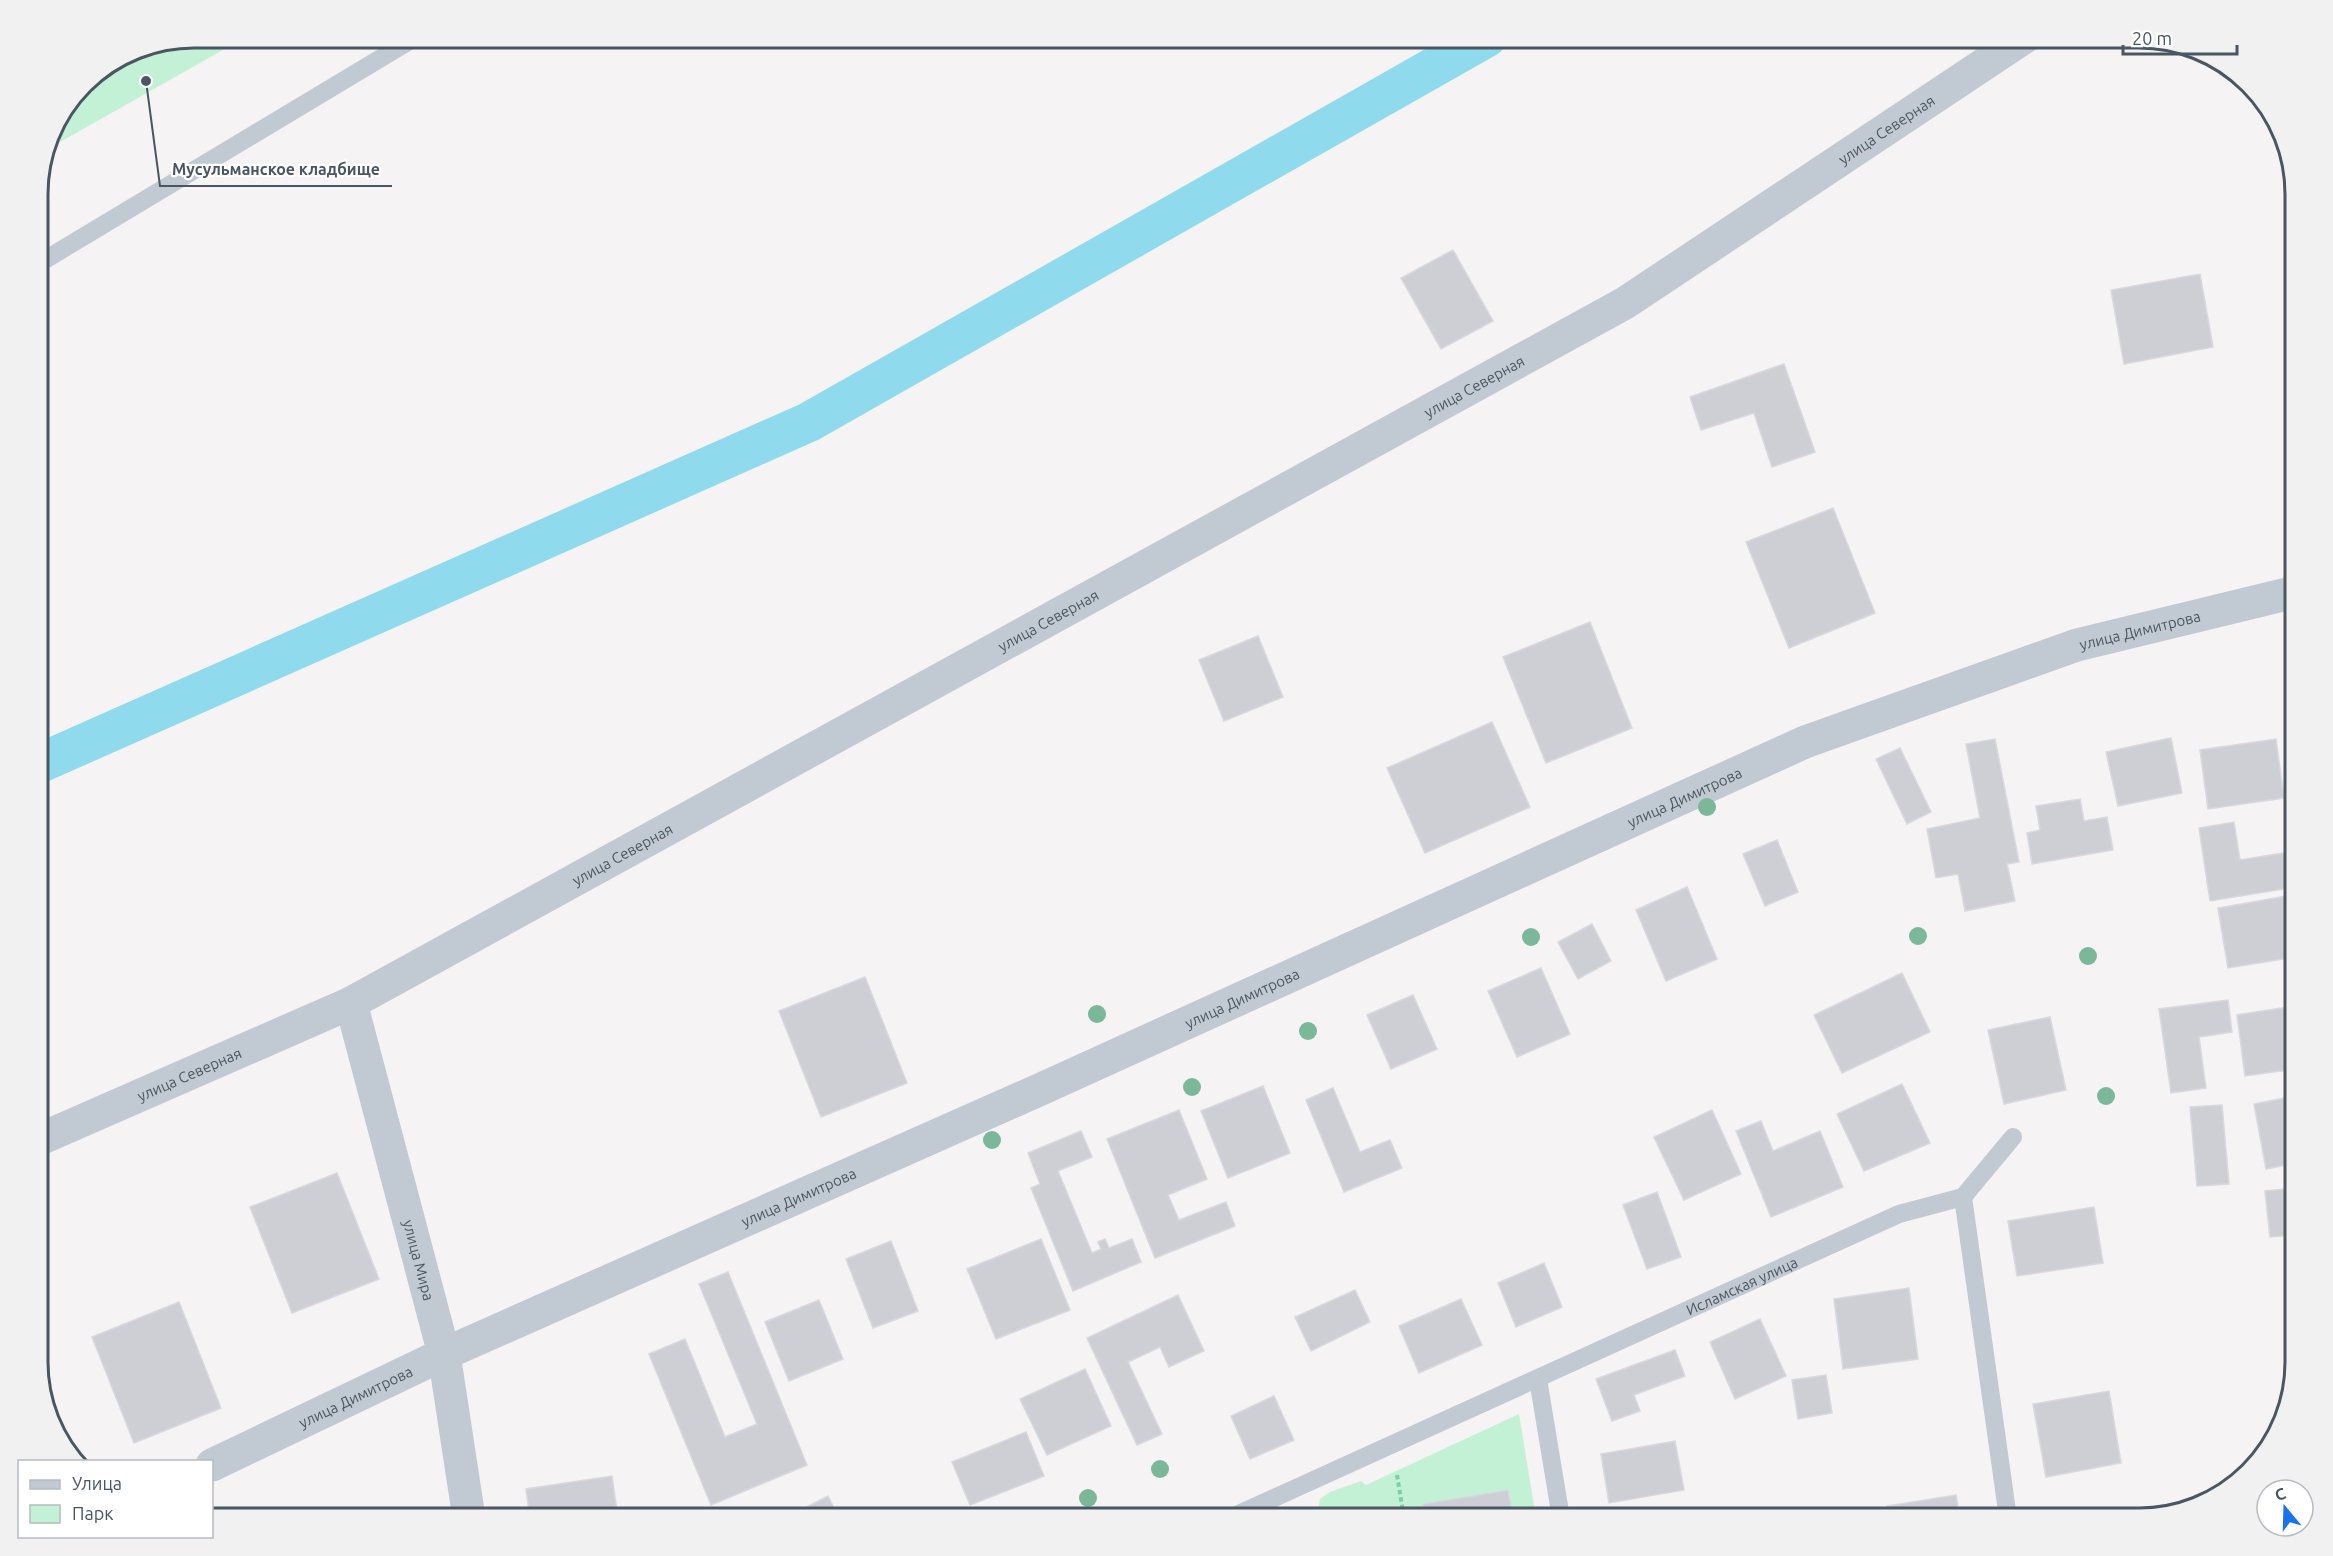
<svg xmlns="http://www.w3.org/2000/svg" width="2333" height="1556" font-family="Ubuntu,sans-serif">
<rect width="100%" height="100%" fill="#f5f3f3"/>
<g fill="#c3f1d5">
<polygon points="194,38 244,38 46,150 50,134 84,83 134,49"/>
<polygon points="1519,1414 1536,1518 1292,1518 1319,1506 1320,1499 1330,1492 1361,1481 1366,1485"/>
</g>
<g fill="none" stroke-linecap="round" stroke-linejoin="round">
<polyline stroke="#90daee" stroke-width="40" points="38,764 809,422 1487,37"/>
</g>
<g fill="#cdcfd5" stroke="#d7d9de" stroke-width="1.5">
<polygon points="1453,250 1493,321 1441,349 1401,278"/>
<polygon points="2200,274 2213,347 2124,364 2111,290"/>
<polygon points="1784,364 1815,452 1772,467 1754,413 1701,430 1690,397"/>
<polygon points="1833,508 1875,613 1789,648 1746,542"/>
<polygon points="1590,622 1632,728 1546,763 1503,657"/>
<polygon points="1258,636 1283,697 1224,721 1199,660"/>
<polygon points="1492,722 1530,807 1425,853 1387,768"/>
<polygon points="2171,738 2182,793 2118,806 2106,752"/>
<polygon points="1995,739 2019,862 2007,864 2015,901 1965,911 1958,874 1936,878 1927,829 1980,818 1966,744"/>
<polygon points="2276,739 2284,798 2208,809 2200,750"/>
<polygon points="1900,748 1931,812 1907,824 1876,759"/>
<polygon points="2080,799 2084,821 2107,817 2113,850 2032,864 2027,833 2040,830 2036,806"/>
<polygon points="2234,822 2240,860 2295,851 2295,887 2210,901 2199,828"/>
<polygon points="1777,840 1798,892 1765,906 1743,854"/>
<polygon points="1687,887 1717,959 1666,981 1636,910"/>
<polygon points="2293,895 2295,910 2295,957 2228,968 2218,908"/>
<polygon points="1592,924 1611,961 1578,979 1558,942"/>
<polygon points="1541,968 1570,1034 1517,1057 1488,991"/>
<polygon points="1902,973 1930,1032 1842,1073 1814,1015"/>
<polygon points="865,977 907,1083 821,1117 779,1011"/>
<polygon points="1413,995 1437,1049 1391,1069 1367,1015"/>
<polygon points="2228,1000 2232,1032 2199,1037 2206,1088 2171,1093 2159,1009"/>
<polygon points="2295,1006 2295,1069 2245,1076 2237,1015"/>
<polygon points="2050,1017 2066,1090 2004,1104 1988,1030"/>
<polygon points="1902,1084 1930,1143 1864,1171 1837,1114"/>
<polygon points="1263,1086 1290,1153 1228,1178 1201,1111"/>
<polygon points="1333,1088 1360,1152 1390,1140 1402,1168 1344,1192 1306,1100"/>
<polygon points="2295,1096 2295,1163 2266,1169 2254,1104"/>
<polygon points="2222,1105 2229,1184 2197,1186 2190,1107"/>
<polygon points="1179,1110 1207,1179 1168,1195 1179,1220 1226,1202 1235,1226 1155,1258 1107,1139"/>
<polygon points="1712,1110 1741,1174 1684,1200 1654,1137"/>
<polygon points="1761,1121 1773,1151 1820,1131 1843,1187 1771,1217 1736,1131"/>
<polygon points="1081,1131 1092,1157 1058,1171 1092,1253 1101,1249 1098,1242 1105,1239 1109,1248 1132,1239 1141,1262 1073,1291 1031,1188 1040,1184 1028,1153"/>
<polygon points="337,1173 379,1279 292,1313 250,1207"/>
<polygon points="2295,1188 2295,1235 2270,1237 2265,1191"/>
<polygon points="1657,1192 1681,1257 1647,1269 1623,1205"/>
<polygon points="2094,1207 2103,1263 2017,1276 2008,1221"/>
<polygon points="1041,1239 1070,1310 996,1339 967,1269"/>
<polygon points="891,1241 918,1311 873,1328 846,1259"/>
<polygon points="1544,1263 1562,1307 1516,1327 1498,1283"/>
<polygon points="728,1272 807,1465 711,1505 649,1354 685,1339 725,1437 757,1424 699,1284"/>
<polygon points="2291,1283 2295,1283 2295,1328"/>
<polygon points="1909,1288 1918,1359 1843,1369 1834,1299"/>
<polygon points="1355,1290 1370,1322 1311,1351 1295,1317"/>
<polygon points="1178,1295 1204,1351 1169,1367 1160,1347 1128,1362 1162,1434 1137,1445 1087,1338"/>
<polygon points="1461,1299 1482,1345 1419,1373 1399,1326"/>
<polygon points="819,1300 843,1359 789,1381 765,1322"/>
<polygon points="179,1302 221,1408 134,1443 92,1337"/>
<polygon points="1760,1319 1786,1376 1735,1399 1710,1342"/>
<polygon points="1675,1350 1685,1376 1634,1395 1640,1411 1612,1421 1596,1379"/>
<polygon points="1085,1369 1111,1426 1047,1455 1020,1399"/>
<polygon points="1826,1375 1832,1413 1798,1419 1792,1380"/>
<polygon points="2109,1391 2121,1463 2046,1477 2033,1404"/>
<polygon points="1274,1396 1294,1440 1250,1459 1231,1416"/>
<polygon points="1026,1432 1044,1476 970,1505 952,1462"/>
<polygon points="1675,1441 1684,1490 1609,1503 1601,1454"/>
<polygon points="612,1476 618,1518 530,1518 526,1489"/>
<polygon points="1508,1490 1513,1518 1425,1518 1423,1504"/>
<polygon points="1956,1495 1960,1518 1889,1518 1887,1506"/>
<polygon points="828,1496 839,1518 800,1518 797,1512"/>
</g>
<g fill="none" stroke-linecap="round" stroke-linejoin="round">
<polyline stroke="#7ad0a6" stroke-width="4" stroke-dasharray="4.5 3" stroke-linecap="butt" points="1397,1475 1404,1518"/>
<g stroke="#c1cad2" stroke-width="18">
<polyline points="38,264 416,37"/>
<polyline points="1963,1197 2013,1137"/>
<polyline points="1538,1379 1561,1518"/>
<path id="s1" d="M1230,1518L1899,1214L1963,1197L2008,1518"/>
</g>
<g stroke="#c1cad2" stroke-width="33">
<path id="s2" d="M351,1003L444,1354L469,1518"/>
<path id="s3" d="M38,1140L351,1003L1625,303L2025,37"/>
<path id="s4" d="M212,1465L444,1354L1039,1090L1805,742L2077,645L2295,592"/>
</g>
</g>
<g fill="#7bb799">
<circle cx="1707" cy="807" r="9"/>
<circle cx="1918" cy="936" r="9"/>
<circle cx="1531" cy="937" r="9"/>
<circle cx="2088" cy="956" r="9"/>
<circle cx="1097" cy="1014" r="9"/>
<circle cx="1308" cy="1031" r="9"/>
<circle cx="1192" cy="1087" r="9"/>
<circle cx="2106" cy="1096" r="9"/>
<circle cx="992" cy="1140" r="9"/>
<circle cx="1160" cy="1469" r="9"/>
<circle cx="1088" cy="1498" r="9"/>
</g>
<g text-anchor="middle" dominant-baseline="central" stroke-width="4.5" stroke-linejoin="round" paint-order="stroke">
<g font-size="15" fill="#4a5661" stroke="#fff">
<text stroke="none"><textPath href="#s3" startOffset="2109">улица Северная</textPath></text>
<text stroke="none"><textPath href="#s3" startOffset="1623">улица Северная</textPath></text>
<text stroke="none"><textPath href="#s3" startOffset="1137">улица Северная</textPath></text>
<text stroke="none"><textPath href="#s4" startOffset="2103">улица Димитрова</textPath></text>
<text stroke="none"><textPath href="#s4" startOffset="1617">улица Димитрова</textPath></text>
<text stroke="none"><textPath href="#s3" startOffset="651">улица Северная</textPath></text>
<text stroke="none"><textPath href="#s4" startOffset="1131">улица Димитрова</textPath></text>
<text stroke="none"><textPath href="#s3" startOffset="165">улица Северная</textPath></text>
<text stroke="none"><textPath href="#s4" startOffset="645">улица Димитрова</textPath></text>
<text stroke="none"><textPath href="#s2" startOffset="266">улица Мира</textPath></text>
<text stroke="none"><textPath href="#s1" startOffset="562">Исламская улица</textPath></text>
<text stroke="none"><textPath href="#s4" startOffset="159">улица Димитрова</textPath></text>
</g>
</g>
<path d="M0 0H2333V1556H0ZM194 48H2139A146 146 0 0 1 2285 194V1362A146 146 0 0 1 2139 1508H194A146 146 0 0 1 48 1362V194A146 146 0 0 1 194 48Z" fill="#f1f1f2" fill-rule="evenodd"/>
<path fill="none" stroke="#4a5661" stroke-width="3" d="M194 48H2139A146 146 0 0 1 2285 194V1362A146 146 0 0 1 2139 1508H194A146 146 0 0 1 48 1362V194A146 146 0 0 1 194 48Z"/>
<path fill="none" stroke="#4a5661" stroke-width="2" d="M146 81L160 186H392"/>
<circle fill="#4a5661" stroke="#fff" stroke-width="2" cx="146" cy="81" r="6"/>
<g font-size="16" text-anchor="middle" font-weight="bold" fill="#4a5661" stroke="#fff" stroke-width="4.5" stroke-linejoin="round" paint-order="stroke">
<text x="276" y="175">Мусульманское кладбище</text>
</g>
<rect x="18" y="1460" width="195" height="78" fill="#ffffff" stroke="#b7bbc0" stroke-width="1.5"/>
<rect x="30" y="1480" width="30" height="9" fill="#c1cad2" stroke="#b7bbc0" stroke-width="1.5"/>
<text x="72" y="1490" font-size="18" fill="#4a5661">Улица</text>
<rect x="30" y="1505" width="30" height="18" fill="#c3f1d5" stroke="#b7bbc0" stroke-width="1.5"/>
<text x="72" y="1520" font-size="18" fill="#4a5661">Парк</text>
<g transform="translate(2285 1508) rotate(341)"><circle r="28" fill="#ffffff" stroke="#b7bbc0" stroke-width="1.5"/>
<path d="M0-4.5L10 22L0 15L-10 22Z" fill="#1a73e8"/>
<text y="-9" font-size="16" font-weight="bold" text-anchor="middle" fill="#4a5661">С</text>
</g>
<path d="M2123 45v9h114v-9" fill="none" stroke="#4a5661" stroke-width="3"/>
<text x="2132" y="45" font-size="18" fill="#4a5661" stroke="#ffffff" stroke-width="4.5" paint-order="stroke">20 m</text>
</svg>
